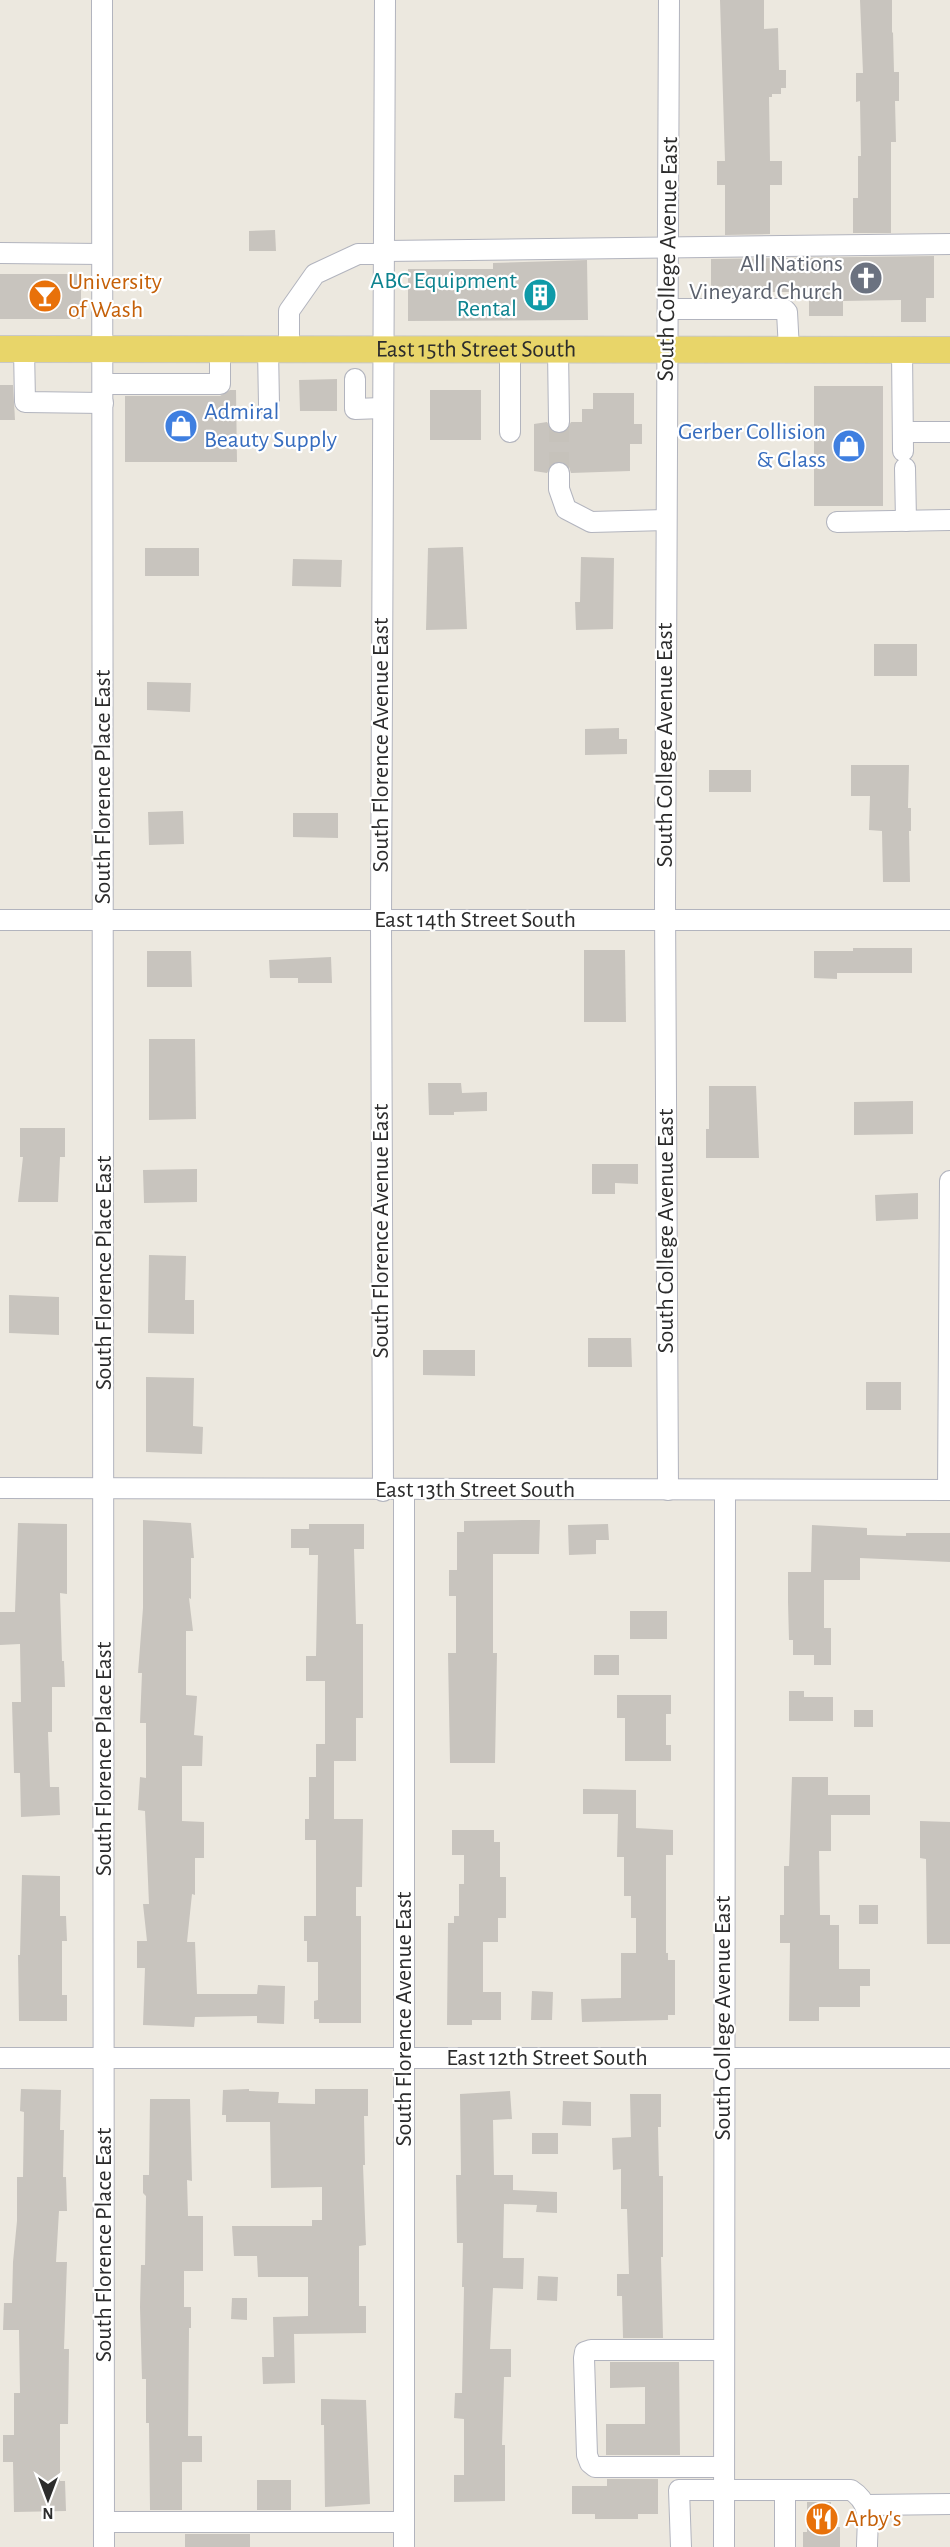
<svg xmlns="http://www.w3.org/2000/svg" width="950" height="2547" font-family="'Alegreya Sans',sans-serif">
<rect width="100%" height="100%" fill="#ece8df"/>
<g fill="#c8c4be">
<polygon points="720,0 764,0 764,29 778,28 779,70 786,70 786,88 781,88 781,94 772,94 772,97 769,97 770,161 782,161 782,185 770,185 770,234 725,235 725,185 717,185 717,161 725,161"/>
<polygon points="860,0 892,0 892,33 893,32 894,72 899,72 899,101 895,101 896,142 891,142 891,233 853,233 853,198 858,198 858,156 861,156 860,101 856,102 856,73 863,73"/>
<polygon points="275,230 276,251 249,251 249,231"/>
<polygon points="934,256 934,298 926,298 926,322 901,322 901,300 843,301 843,316 809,316 809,292 761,292 761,289 711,286 711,259"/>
<polygon points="587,260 588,320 408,321 408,269 493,269 493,263"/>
<rect x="0" y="274" width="81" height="45"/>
<polygon points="337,379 337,411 300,411 299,380"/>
<polygon points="0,385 13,385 15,420 0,420"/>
<rect x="814" y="386" width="69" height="120"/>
<polygon points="230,390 236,390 237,462 125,462 125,396 220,396"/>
<rect x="430" y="390" width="51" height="50"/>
<polygon points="593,393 634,393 634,424 642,424 642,444 630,444 630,471 571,473 569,467 560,461 553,463 547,473 534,471 534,424 547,422 553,432 565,433 571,422 582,422 582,409 593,409"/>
<polygon points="463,547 467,629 426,630 428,548"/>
<rect x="145" y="548" width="54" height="28"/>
<polygon points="581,557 614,558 613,629 576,630 575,602 580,602"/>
<polygon points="293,559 342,560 341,587 292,586"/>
<rect x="874" y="644" width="43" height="32"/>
<polygon points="147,682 191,683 190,712 147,710"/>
<polygon points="619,728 619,739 627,739 627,754 585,755 585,729"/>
<polygon points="851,765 909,765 908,808 911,808 911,831 909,831 910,882 883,882 882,831 869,830 870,796 851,796"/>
<rect x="709" y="770" width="42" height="22"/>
<polygon points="183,811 184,844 149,845 148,812"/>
<polygon points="293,813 338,813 338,838 293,837"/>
<polygon points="853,948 912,948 912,973 837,973 837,979 814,978 814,951 853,951"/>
<polygon points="584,950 625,950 626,1022 584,1022"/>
<polygon points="147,951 191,951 192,987 147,987"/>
<polygon points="331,957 332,983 298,983 298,978 270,978 269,960"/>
<polygon points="149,1039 195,1039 196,1119 149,1120"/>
<polygon points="428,1083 461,1083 462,1093 487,1092 487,1111 454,1112 454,1115 429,1115"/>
<polygon points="709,1086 756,1086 759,1158 706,1158 706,1129 709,1129"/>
<polygon points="913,1101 913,1134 854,1135 854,1102"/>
<polygon points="20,1128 65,1128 65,1157 60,1157 58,1202 18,1202 23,1157 20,1157"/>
<polygon points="592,1164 638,1164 638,1184 615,1183 615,1194 592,1194"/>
<polygon points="197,1169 197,1202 144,1203 143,1170"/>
<polygon points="918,1193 918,1219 876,1221 875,1195"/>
<polygon points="149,1255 186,1256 185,1300 194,1300 194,1334 148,1333"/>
<polygon points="9,1295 59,1297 59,1335 9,1333"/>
<polygon points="588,1338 631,1338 632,1367 588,1367"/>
<polygon points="423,1350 475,1350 475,1376 423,1375"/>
<polygon points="146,1377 194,1378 193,1426 203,1427 202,1454 146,1452"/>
<rect x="866" y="1382" width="35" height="28"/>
<polygon points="143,1520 191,1523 194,1558 191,1558 191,1599 189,1598 193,1631 186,1631 186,1695 197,1696 194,1735 203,1736 202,1766 182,1766 182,1821 204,1822 204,1858 195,1858 195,1895 192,1894 187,1942 195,1942 197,1994 257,1994 258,1985 285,1986 284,2024 257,2023 257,2016 195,2017 194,2027 143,2025 145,1968 137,1968 137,1941 147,1941 143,1904 149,1904 145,1811 138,1810 140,1777 146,1778 146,1723 140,1723 142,1673 138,1673 143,1608"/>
<polygon points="523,1520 540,1520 539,1554 493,1554 493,1653 497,1653 495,1763 450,1763 448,1653 456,1653 456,1596 449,1596 449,1570 457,1570 457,1532 464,1532 464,1521"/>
<polygon points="18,1523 67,1524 67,1594 60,1593 62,1661 64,1661 65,1687 52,1687 52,1732 48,1732 50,1787 59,1787 60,1815 21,1817 20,1773 14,1773 12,1702 21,1702 20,1644 0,1645 0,1612 15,1612"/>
<polygon points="309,1524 364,1524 364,1549 354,1549 356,1624 363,1624 363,1718 356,1718 356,1761 334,1761 334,1819 363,1819 362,1887 356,1887 356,1916 361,1916 361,2023 319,2023 319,2019 314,2019 314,2001 318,2000 318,1962 307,1962 307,1941 304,1941 304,1916 316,1916 316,1840 305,1840 305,1819 309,1819 309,1777 316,1777 316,1744 325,1744 325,1681 306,1681 306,1656 316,1656 318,1555 309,1555 309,1548 291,1548 291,1529 309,1529"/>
<polygon points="608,1524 609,1540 596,1540 596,1554 569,1555 568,1525"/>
<polygon points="812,1525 867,1528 867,1535 906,1536 906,1533 950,1533 950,1562 860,1558 860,1580 824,1580 824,1628 831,1628 831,1665 814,1665 814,1655 793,1655 793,1640 789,1640 788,1602 788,1572 811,1572"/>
<rect x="630" y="1611" width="37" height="28"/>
<rect x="594" y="1655" width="25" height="20"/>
<polygon points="789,1691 804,1691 804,1697 833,1697 833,1721 789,1721"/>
<polygon points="617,1695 671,1695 671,1714 666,1714 666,1745 671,1745 671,1761 625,1761 625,1718 617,1718"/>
<rect x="854" y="1710" width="19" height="17"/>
<polygon points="792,1777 828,1777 828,1795 870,1795 870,1815 831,1815 831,1851 819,1851 820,1915 830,1915 830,1925 839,1925 839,1969 870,1969 870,1986 860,1986 860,2007 819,2007 819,2021 789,2021 790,1943 780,1943 780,1915 784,1915 784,1866 789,1866"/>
<polygon points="583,1789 636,1790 636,1828 673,1830 673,1855 666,1855 666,1953 668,1953 668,1960 675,1960 675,2015 668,2015 668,2020 582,2022 581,1999 621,1998 621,1953 636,1953 636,1918 631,1918 631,1896 624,1896 624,1857 617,1857 618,1814 583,1814"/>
<polygon points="920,1821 950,1822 950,1944 927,1944 926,1859 920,1858"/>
<polygon points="452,1830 494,1830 494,1842 500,1842 500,1877 506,1877 506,1918 498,1918 498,1942 483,1942 483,1992 501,1992 501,2020 472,2020 472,2025 447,2025 448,1923 454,1923 454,1916 459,1916 459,1884 464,1884 464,1855 452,1855"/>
<polygon points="22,1875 60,1876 60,1916 66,1916 67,1941 62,1941 62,1995 67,1995 67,2021 19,2021 18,1955 20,1955"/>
<rect x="859" y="1905" width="19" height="19"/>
<polygon points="532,1991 553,1992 552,2020 531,2020"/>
<polygon points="21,2089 61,2090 60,2130 64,2130 63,2177 66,2177 67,2211 59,2211 56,2262 67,2262 64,2349 69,2349 68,2424 60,2424 60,2481 65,2481 66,2511 14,2512 13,2462 3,2462 3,2435 14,2435 14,2393 20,2393 19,2330 3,2330 4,2303 12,2303 13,2262 17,2221 17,2177 23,2177 24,2112 20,2111"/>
<polygon points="249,2089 249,2091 279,2092 278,2103 315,2104 315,2089 368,2089 368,2116 364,2116 365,2165 363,2165 366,2245 359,2246 359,2306 366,2306 366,2333 294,2334 295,2383 263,2384 262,2357 274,2357 273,2317 308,2316 308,2277 258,2277 257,2256 234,2256 232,2226 312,2226 312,2220 322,2220 322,2187 271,2188 270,2122 226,2122 226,2115 222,2115 223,2090"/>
<polygon points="510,2091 512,2119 493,2120 494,2175 513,2175 513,2190 557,2192 557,2213 536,2212 537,2205 504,2204 503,2258 524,2258 523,2289 493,2288 490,2349 511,2349 511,2377 504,2377 502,2445 505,2445 505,2501 454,2502 454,2475 464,2475 464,2419 454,2418 455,2393 462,2393 464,2287 462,2287 463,2243 457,2243 456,2175 461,2175 460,2094"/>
<polygon points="630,2094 661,2094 661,2127 658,2127 659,2176 663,2176 663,2257 661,2257 663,2338 623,2338 622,2296 617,2296 617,2274 629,2274 627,2209 621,2209 621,2169 613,2170 612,2138 631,2137"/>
<polygon points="150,2099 190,2099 192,2181 187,2180 188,2216 203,2216 203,2271 184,2271 184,2307 191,2307 191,2328 189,2328 188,2436 202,2436 202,2462 182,2462 182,2510 150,2510 149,2423 146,2423 146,2379 142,2379 140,2307 141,2265 145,2265 146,2196 143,2193 143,2175 149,2175"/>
<polygon points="563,2101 591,2102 591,2126 562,2125"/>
<rect x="532" y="2133" width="26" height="21"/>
<polygon points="538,2276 558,2277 557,2301 537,2300"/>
<polygon points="232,2298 247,2298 247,2320 231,2319"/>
<polygon points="610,2362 679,2362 680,2455 606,2455 606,2424 645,2424 645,2387 610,2388"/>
<polygon points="321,2399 366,2400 370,2504 325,2507 324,2425 321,2425"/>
<polygon points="607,2479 658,2479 658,2514 638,2514 638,2519 595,2519 595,2514 572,2514 572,2486 607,2486"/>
<rect x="257" y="2480" width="34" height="30"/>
<polygon points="807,2502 831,2502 831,2511 837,2511 837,2527 840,2527 840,2547 803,2547 803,2532 807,2532"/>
<rect x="185" y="2534" width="65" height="13"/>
</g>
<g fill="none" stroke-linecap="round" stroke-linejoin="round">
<polyline stroke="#c6c2bb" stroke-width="20" stroke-dasharray="20 10" stroke-linecap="butt" points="559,422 559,473"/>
<defs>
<g id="minor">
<polyline points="102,0 104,2547"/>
<polyline points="385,251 950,244"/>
<polyline points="0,253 102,254"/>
<polyline points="669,309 784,309 787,312 789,350"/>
<polyline points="24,349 25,402 103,403"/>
<polyline points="268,349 269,405"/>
<polyline points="289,349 289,311 315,274 358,254 385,254"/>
<polyline points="510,350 510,432"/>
<polyline points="558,350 559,422"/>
<polyline points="902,350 903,451"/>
<polyline points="355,379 355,409 382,408"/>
<polyline points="103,384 220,384 220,349"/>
<polyline points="903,432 950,432"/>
<polyline points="905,468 906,521"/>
<polyline points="559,473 559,489 566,509 591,522 666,520"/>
<polyline points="837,522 950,520"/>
<polyline points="0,920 950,920"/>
<polyline points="0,1488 950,1490"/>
<polyline points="668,1490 665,902 669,0"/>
<polyline points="948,1490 950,1181"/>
<polyline points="383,1491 381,920 385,0"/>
<polyline points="0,2058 950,2058"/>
<polyline points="723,2350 591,2350 585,2352 584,2358 587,2455 590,2463 595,2467 723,2467"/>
<polyline points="785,2490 785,2547"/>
<polyline points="867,2505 950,2504"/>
<polyline points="104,2522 404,2522"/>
<polyline points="404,2547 404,1491"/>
<path d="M681,2547L679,2490H851C873,2504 867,2524 867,2547"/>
<polyline points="724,2547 725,1490"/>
</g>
<g id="major">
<path id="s1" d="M0,349L950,350"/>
</g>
</defs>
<use href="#minor" stroke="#b2b4be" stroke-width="22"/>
<use href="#major" stroke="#c8c8c8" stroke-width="28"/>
<use href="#minor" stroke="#fff" stroke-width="20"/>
<use href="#major" stroke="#e8d569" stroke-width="26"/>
</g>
<defs>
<symbol id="church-disc" viewBox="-11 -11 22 22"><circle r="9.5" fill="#6b7280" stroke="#fff"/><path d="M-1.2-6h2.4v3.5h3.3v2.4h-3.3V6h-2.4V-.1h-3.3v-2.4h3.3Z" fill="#fff"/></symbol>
<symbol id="building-disc" viewBox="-11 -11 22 22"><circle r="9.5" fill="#0f9aa8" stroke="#fff"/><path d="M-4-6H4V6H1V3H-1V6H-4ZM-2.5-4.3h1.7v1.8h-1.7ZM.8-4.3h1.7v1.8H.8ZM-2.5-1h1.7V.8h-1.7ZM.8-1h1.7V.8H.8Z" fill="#fff"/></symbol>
<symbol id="bar-disc" viewBox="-11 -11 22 22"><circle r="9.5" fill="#e8710a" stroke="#fff"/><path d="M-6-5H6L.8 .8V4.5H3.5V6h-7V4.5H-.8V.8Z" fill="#fff"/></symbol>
<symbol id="shop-disc" viewBox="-11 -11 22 22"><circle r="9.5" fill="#3f7fe0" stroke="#fff"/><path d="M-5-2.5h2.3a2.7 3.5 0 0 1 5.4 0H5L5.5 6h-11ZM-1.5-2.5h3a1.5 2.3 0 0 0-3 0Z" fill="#fff"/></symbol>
<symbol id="restaurant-disc" viewBox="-11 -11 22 22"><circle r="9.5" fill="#e8710a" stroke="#fff"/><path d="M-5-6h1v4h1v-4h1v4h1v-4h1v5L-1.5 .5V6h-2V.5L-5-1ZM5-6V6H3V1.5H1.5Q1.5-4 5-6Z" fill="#fff"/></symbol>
</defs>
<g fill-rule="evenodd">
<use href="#church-disc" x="847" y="259" width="38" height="38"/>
<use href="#building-disc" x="521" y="276" width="38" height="38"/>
<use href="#bar-disc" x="26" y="277" width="38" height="38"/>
<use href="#shop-disc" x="162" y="407" width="38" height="38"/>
<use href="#shop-disc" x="830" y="427" width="38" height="38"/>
<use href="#restaurant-disc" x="803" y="2500" width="38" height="38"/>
</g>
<g text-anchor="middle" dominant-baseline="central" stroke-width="4.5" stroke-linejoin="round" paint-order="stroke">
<g font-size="24" fill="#2c2c2c" stroke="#fff">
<text transform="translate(668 259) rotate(-89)">South College Avenue East</text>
<text stroke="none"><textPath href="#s1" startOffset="476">East 15th Street South</textPath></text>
<text transform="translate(381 745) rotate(-90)">South Florence Avenue East</text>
<text transform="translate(665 745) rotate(-90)">South College Avenue East</text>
<text transform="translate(103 787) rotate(-90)">South Florence Place East</text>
<text x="475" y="920">East 14th Street South</text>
<text transform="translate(381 1231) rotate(-90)">South Florence Avenue East</text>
<text transform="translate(666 1231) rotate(-90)">South College Avenue East</text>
<text transform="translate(104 1273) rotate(-90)">South Florence Place East</text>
<text x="475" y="1490">East 13th Street South</text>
<text transform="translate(104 1759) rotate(-90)">South Florence Place East</text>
<text transform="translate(723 2018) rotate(-90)">South College Avenue East</text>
<text transform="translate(404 2019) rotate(-90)">South Florence Avenue East</text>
<text x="547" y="2058">East 12th Street South</text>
<text transform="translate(104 2245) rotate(-90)">South Florence Place East</text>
</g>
<g font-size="24" fill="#5b616d" stroke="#fff" text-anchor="end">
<text x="843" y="264">All Nations<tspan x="843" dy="28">Vineyard Church</tspan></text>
</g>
<g font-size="24" fill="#0d838f" stroke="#fff" text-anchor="end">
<text x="517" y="281">ABC Equipment<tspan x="517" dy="28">Rental</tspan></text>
</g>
<g font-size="24" fill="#c56008" stroke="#fff" text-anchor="start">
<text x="68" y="282">University<tspan x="68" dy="28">of Wash</tspan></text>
<text x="845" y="2519">Arby's</text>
</g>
<g font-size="24" fill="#366cbe" stroke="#fff" text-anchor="start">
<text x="204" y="412">Admiral<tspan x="204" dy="28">Beauty Supply</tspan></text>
<text x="826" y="432" text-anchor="end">Gerber Collision<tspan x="826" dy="28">&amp; Glass</tspan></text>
</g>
</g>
<g transform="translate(48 2499) rotate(180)" stroke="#ffffff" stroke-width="4.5" paint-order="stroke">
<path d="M0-4.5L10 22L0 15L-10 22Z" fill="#2c2c2c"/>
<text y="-9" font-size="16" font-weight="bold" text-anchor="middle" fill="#2c2c2c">N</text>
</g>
</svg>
